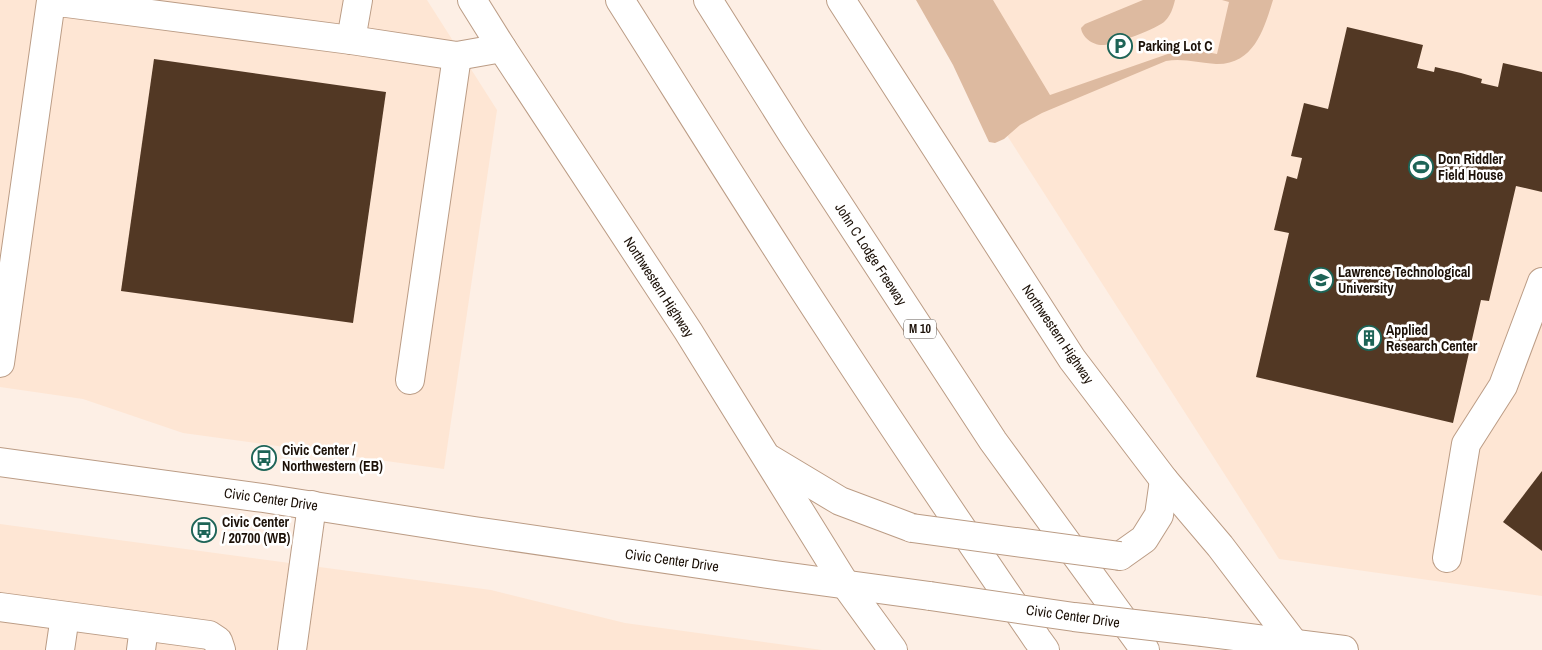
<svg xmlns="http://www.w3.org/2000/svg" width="1542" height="650" font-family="'Archivo Narrow',sans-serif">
<rect width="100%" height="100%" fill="#fdefe5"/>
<g fill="#fee6d4">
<polygon points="0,0 427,0 497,110 444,469 183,433 83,399 0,387"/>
<polygon points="920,0 1542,0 1542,596 1279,559"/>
<polygon points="0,524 491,590 625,623 822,650 0,650"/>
</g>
<g fill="#ddbaa0">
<path d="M916,0H993L1050,95L1185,48L1217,54L1229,2L1222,0H1273C1264,29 1254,65 1216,64C1199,63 1183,58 1166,61L1042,113L1020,125L1004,139L995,143L989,142L953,65Z"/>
<path d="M1143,0H1175C1173,8 1171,15 1165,21C1159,28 1113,45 1104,45C1093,46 1082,37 1081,28L1085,24Z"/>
</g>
<g fill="#523824">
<polygon points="1347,27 1423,45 1417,68 1434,72 1435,67 1461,73 1482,79 1481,83 1498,87 1503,63 1542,72 1542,192 1516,186 1489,301 1481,300 1453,423 1256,377 1289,233 1274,230 1287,176 1297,179 1302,158 1291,156 1304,103 1328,109"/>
<polygon points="154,59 386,92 353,323 121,291"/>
<polygon points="1542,471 1542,551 1503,522"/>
</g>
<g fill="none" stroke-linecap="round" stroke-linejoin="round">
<defs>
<g id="minor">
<polyline points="351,40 358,0"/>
<polyline points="0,363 51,1 351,40 457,56 502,48"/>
<polyline points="410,380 457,56"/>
<polyline points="0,462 263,498 474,531 775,575 930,596"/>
<polyline points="1447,558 1466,444 1503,386 1542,282"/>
<polyline points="0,607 209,635 218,641 221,650"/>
<polyline points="1203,632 1344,650"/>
<polyline points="60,650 65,616"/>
<polyline points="141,650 144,627"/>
<polyline points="292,650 312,505"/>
</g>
<g id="major">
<polyline points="472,0 502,48 688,331 845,584 893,650"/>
<polyline points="841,0 1072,359 1164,480 1220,546 1299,650"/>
<polyline points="770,459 840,501 912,528"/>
<polyline points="1120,556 1144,539 1159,515 1164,480"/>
</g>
<g id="highway">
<path d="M620,0C689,109 757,219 828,327C896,432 966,535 1037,639L1045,650"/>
<polyline points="708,0 793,135 993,441 1145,650"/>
</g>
</defs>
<use href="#minor" stroke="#bb9c85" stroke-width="30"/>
<use href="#major" stroke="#bb9c85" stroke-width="30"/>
<use href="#highway" stroke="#bb9c85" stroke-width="30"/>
<use href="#minor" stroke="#fff" stroke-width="28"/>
<use href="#major" stroke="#fff" stroke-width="28"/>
<use href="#highway" stroke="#fff" stroke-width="28"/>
<defs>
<polyline id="minor-bridge" points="930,596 1074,617 1203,632"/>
<polyline id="major-bridge" points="912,528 1120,556"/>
</defs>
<use href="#minor-bridge" stroke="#bb9c85" stroke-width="30" stroke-linecap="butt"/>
<use href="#major-bridge" stroke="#bb9c85" stroke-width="30" stroke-linecap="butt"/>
<use href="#minor-bridge" stroke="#fff" stroke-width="28"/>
<use href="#major-bridge" stroke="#fff" stroke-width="28"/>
</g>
<defs>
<symbol id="parking-ring" viewBox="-11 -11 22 22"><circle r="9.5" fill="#fff" stroke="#1d6457" stroke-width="1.5"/><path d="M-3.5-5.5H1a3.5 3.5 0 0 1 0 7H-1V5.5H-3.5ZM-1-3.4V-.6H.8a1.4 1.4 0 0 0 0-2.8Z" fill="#1d6457"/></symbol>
<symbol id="stadium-ring" viewBox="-11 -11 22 22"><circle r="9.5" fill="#fff" stroke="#1d6457" stroke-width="1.5"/><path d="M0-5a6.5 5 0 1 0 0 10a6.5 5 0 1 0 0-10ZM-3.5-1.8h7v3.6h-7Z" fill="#1d6457"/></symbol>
<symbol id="university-ring" viewBox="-11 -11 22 22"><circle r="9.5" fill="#fff" stroke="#1d6457" stroke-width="1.5"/><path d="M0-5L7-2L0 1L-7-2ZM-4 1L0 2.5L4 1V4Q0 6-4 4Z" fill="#1d6457"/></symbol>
<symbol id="building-ring" viewBox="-11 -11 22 22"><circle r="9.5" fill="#fff" stroke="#1d6457" stroke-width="1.5"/><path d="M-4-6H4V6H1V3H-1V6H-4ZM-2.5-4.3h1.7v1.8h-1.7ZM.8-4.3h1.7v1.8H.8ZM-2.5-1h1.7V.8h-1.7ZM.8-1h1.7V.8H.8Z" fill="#1d6457"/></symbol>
<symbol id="bus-ring" viewBox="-11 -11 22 22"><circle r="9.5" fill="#fff" stroke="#1d6457" stroke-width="1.5"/><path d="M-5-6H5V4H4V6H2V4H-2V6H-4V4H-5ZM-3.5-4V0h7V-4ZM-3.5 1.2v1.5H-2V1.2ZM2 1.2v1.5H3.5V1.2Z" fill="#1d6457"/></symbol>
</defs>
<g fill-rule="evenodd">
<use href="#parking-ring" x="1106" y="32" width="28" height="28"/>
<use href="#stadium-ring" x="1407" y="153" width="28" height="28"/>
<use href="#university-ring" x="1307" y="266" width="28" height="28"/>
<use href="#building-ring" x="1355" y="324" width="28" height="28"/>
<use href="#bus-ring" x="250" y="444" width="28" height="28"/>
<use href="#bus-ring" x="190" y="516" width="28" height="28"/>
</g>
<g text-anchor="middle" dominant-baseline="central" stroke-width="5" stroke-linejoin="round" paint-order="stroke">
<rect fill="#fff" stroke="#605852" stroke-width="1" x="904" y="319.5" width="32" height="19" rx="4"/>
<g font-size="12" font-weight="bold" fill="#1c1108">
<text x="920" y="329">M 10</text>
</g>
<g font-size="14" font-weight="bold" fill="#1c1108" stroke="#fff" text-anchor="start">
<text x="1138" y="46">Parking Lot C</text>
<text x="1438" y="159">Don Riddler<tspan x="1438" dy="16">Field House</tspan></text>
<text x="1338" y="272">Lawrence Technological<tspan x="1338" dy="16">University</tspan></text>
<text x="1386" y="330">Applied<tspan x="1386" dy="16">Research Center</tspan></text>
<text x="282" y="450">Civic Center /<tspan x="282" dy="16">Northwestern (EB)</tspan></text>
<text x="222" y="522">Civic Center<tspan x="222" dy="16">/ 20700 (WB)</tspan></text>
</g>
<g font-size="14" fill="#1c1108" stroke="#fff">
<text transform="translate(871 254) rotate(57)">John C Lodge Freeway</text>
<text transform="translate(659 287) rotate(57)">Northwestern Highway</text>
<text transform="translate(1058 334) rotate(56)">Northwestern Highway</text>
<text transform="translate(271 499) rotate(8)">Civic Center Drive</text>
<text transform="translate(672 560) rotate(8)">Civic Center Drive</text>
<text transform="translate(1073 616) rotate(8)">Civic Center Drive</text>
</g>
</g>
</svg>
